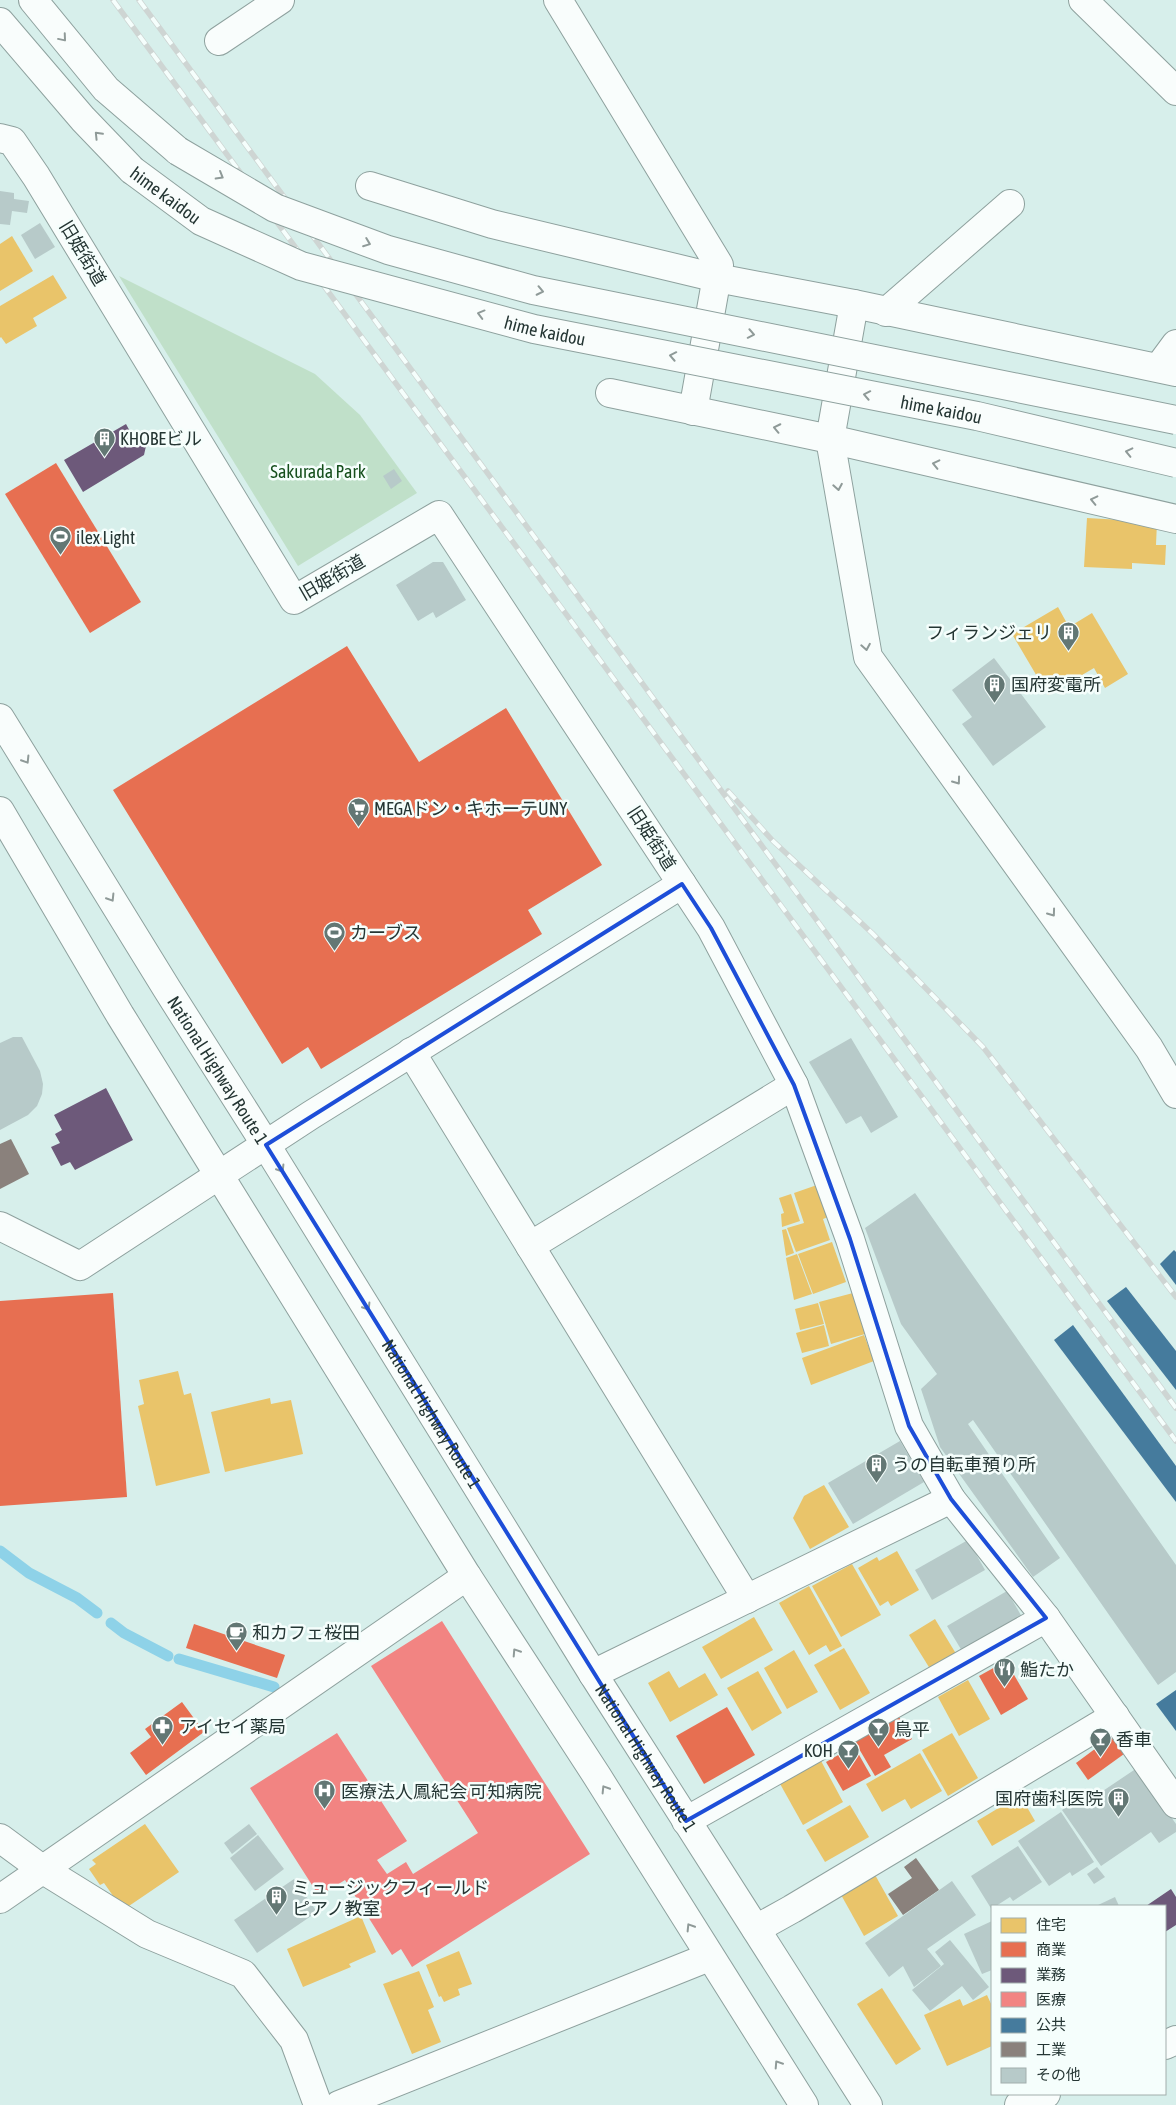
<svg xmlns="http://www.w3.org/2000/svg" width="1176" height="2105" font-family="'Asap Condensed','Noto Sans JP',sans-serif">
<rect width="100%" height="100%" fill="#d7efeb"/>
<polygon fill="#c0e0c9" points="119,276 315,374 360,415 417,493 298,566"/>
<g fill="#e9c46a">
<polygon points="12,236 33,271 0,291 0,244"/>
<polygon points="53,275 67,298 33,318 37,326 6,344 1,337 0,338 0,306"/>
<polygon points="1087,518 1157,522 1156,545 1166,545 1165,565 1132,563 1132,569 1084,567"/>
<polygon points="1058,607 1069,627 1092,613 1128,674 1105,688 1094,668 1048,695 1012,634"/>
<polygon points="817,1185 828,1217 823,1219 830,1240 796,1252 787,1228 804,1223 794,1193"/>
<polygon points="791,1194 800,1221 782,1227 781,1214 784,1213 779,1198"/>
<polygon points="786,1229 794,1253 786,1256 782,1230"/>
<polygon points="832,1242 846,1282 813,1294 798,1254"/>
<polygon points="797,1254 812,1294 794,1300 786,1258"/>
<polygon points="853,1293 865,1334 831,1344 819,1302"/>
<polygon points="818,1303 824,1324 800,1330 795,1309"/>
<polygon points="824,1325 829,1346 802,1353 796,1333"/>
<polygon points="864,1335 874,1361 811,1385 802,1358"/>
<polygon points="178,1371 184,1395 191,1393 210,1473 156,1486 138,1406 144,1404 139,1380"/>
<polygon points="270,1398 271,1404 291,1400 303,1454 225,1472 211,1412"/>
<polygon points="824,1485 849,1527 810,1549 793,1518 804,1496"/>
<polygon points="897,1551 919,1590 891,1606 888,1601 880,1606 858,1568 877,1557 879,1561"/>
<polygon points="852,1564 881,1615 841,1637 812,1586"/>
<polygon points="809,1586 842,1646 830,1652 826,1645 809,1655 779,1603"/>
<polygon points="754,1617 773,1650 721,1679 702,1647"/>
<polygon points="935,1619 958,1657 932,1672 909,1635"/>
<polygon points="844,1648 870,1693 840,1710 814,1665"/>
<polygon points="794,1650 818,1692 787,1709 764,1668"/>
<polygon points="669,1671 679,1688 705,1673 718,1695 670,1722 648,1683"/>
<polygon points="758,1671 782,1713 752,1731 727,1688"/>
<polygon points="968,1680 990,1719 959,1736 938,1697"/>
<polygon points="952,1733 978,1778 948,1796 922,1750"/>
<polygon points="920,1753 942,1791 911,1809 905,1799 882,1812 866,1784"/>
<polygon points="820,1759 843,1802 803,1825 779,1782"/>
<polygon points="1020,1795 1035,1821 992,1846 977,1821"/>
<polygon points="850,1805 869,1837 825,1862 806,1830"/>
<polygon points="145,1824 179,1872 123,1910 104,1883 100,1885 89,1869 96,1864 92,1860"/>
<polygon points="874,1873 898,1916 864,1936 840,1893"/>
<polygon points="361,1916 376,1952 349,1964 351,1967 303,1987 287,1949"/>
<polygon points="459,1951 472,1984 458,1989 460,1995 444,2002 441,1996 439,1997 426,1965"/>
<polygon points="419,1971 434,2007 428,2010 441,2042 412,2054 383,1984"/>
<polygon points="882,1988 921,2049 896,2065 857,2004"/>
<polygon points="987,1995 992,2006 992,2046 947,2066 924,2015 960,1999 963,2006"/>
</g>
<g fill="#e76f51">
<polygon points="56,463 141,602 90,633 5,494"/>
<polygon points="347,646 419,762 506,708 602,865 528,910 542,934 321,1069 308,1047 282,1064 113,790"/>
<polygon points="113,1293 127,1497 0,1506 0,1301"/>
<polygon points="194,1624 285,1655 277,1678 186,1648"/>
<polygon points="1006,1661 1028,1699 1001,1715 979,1676"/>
<polygon points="182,1702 204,1732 146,1775 130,1753 151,1737 145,1729"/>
<polygon points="727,1707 755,1755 704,1784 676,1736"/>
<polygon points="899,1717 912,1739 884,1755 891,1767 875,1776 855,1742"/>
<polygon points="1111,1737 1124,1754 1088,1780 1076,1763"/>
<polygon points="854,1746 871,1776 843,1791 826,1762"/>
</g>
<g fill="#6d597a">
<polygon points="126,424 133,437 141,432 146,446 144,455 83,492 64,460"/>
<polygon points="106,1088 133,1140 75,1170 70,1162 61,1166 51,1147 60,1143 55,1134 62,1130 54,1115"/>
<polygon points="1171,1889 1176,1897 1176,1925 1165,1932 1165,1906 1146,1906"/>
</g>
<polygon fill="#f28482" points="442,1621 590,1854 412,1967 401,1949 392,1955 345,1880 319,1896 250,1788 337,1733 407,1841 377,1860 387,1874 406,1862 413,1874 478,1833 371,1666"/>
<g fill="#457b9d">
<polygon points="1174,1250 1176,1252 1176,1285 1160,1264"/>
<polygon points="1126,1287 1176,1351 1176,1390 1107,1301"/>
<polygon points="1073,1325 1176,1466 1176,1502 1054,1340"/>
<polygon points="1176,1690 1176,1731 1156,1704"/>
</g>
<g fill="#8a817c">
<polygon points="11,1139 29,1174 0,1189 0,1144"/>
<polygon points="916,1858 939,1890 903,1915 888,1894 912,1878 904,1867"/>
</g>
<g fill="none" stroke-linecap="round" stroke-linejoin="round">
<g stroke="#8ed2e8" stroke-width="11">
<polyline points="0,1551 29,1573 77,1598 97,1613"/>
<polyline points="111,1623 124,1633 168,1656"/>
<polyline points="179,1659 274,1687"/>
</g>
</g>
<g fill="#b7cac9">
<polygon points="0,191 14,193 14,199 29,201 27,213 12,211 10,225 0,224"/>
<polygon points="40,223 55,247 35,259 21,235"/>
<polygon points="394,469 402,481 391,489 383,476"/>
<polygon points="433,562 443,562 466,600 436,618 433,612 418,621 396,585"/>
<polygon points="994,658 1046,727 993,766 962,724 972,717 952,690"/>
<polygon points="13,1037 22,1037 40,1071 43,1084 42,1094 37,1106 28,1115 0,1130 0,1043"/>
<polygon points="851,1038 898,1117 871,1133 861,1116 846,1124 809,1062"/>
<polygon points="915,1193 1176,1565 1176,1672 1158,1685 973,1420 968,1424 1060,1558 1033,1577 940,1447 921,1389 937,1374 901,1324 865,1228"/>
<polygon points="900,1441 924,1482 853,1524 828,1483"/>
<polygon points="968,1540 985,1570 932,1600 915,1570"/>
<polygon points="1007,1591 1022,1617 962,1651 947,1626"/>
<polygon points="1137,1768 1176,1824 1176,1832 1159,1843 1151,1832 1101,1866 1062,1810 1081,1797 1085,1803"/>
<polygon points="1061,1812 1094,1862 1072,1876 1070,1872 1049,1886 1018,1841"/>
<polygon points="249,1824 257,1834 232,1854 224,1843"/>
<polygon points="258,1835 284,1869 255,1891 230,1858"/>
<polygon points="1018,1846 1042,1882 1013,1901 1010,1897 996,1906 992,1906 992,1910 971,1876"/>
<polygon points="1097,1867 1105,1877 1094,1884 1087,1874"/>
<polygon points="294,1879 317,1912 257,1953 234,1920"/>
<polygon points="952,1881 976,1915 927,1949 941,1966 914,1987 903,1966 889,1977 865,1943"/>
<polygon points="1115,1897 1119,1906 1096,1906"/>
<polygon points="992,1921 992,1970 982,1974 964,1934"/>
<polygon points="950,1940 989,1987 973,2000 962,1986 930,2011 912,1990 944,1964 935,1952"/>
</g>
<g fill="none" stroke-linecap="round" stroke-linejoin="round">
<defs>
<g id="minor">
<polyline points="558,0 719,265 693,411"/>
<polyline points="1083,0 1176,91"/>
<polyline points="219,41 280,0"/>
<polyline points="0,138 12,141 36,176 294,600 439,515 682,884"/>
<polyline points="370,186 492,224 717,278 854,304 1176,372"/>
<polyline points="854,304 830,439 868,657 1149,1048 1176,1094"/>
<polyline points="886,312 1010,204"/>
<polyline points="1159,367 1176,344"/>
<polyline points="610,393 830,439 1176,519"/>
<polyline points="411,1052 747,1599"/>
<polyline points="0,1226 80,1266 311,1115 682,884 711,928 794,1085 850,1239 909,1426 951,1499 1046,1618 1176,1804"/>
<polyline points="530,1246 794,1085"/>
<polyline points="593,1674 951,1499"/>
<polyline points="686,1821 1046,1618"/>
<polyline points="0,1838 42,1869 147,1934 243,1974 294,2040 318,2105"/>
<polyline points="0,1899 467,1576"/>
<polyline points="756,1929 792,1909 1115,1716"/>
<polyline points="339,2105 709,1957"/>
</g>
<g id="major">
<polyline points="33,0 106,89 178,151"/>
<polyline points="0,22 83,119 132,170"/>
<polyline points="1165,2045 1176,2040"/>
<polyline points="1019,2105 1046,2094"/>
</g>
<g id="highway">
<path id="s1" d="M0,718L167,989L266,1145L593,1674L868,2105"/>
<polyline points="0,811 120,1015 467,1576 597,1776 804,2105"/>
</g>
</defs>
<use href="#minor" stroke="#8ea19e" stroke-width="30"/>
<use href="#major" stroke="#8ea19e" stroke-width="30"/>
<use href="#highway" stroke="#8ea19e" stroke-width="30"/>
<use href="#minor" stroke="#f9fdfc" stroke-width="28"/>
<use href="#major" stroke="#f9fdfc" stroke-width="28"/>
<use href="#highway" stroke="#f9fdfc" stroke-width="28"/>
<defs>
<g id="rail">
<polyline points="113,0 1176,1441"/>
<polyline points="139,0 1176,1408"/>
<polyline points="728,791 773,841 872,933 983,1047 1176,1297"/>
</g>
</defs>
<use href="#rail" stroke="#ced5d3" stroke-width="5.5"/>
<use href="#rail" stroke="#f5fefc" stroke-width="4" stroke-dasharray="11" stroke-linecap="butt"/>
<defs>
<g id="major-bridge">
<polyline points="178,151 275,208 388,250 533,290 1176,420"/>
<path id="s2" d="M132,170L201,221L301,266L534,329L977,416L1176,463"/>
</g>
</defs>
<use href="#major-bridge" stroke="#8ea19e" stroke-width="30" stroke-linecap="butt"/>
<use href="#major-bridge" stroke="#f9fdfc" stroke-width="28"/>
</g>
<defs><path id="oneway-chevron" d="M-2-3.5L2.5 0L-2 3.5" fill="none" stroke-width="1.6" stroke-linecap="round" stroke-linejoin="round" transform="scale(1.25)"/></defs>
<g stroke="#8f9a98">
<use href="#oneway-chevron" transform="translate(63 38) rotate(50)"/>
<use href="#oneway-chevron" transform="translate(98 135) rotate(-134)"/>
<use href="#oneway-chevron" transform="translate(220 176) rotate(30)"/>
<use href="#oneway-chevron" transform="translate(367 243) rotate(21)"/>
<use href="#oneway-chevron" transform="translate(540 291) rotate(12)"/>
<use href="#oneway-chevron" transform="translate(481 314) rotate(-165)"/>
<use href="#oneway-chevron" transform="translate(751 334) rotate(11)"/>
<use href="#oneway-chevron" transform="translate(673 356) rotate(-169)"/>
<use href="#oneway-chevron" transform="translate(867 395) rotate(-169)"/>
<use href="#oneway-chevron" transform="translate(777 428) rotate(-168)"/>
<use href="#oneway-chevron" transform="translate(1129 452) rotate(-167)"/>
<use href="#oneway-chevron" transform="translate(936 464) rotate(-167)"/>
<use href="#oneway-chevron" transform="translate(838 487) rotate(80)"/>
<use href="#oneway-chevron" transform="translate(1094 500) rotate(-167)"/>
<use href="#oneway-chevron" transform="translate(866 647) rotate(80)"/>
<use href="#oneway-chevron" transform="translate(26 760) rotate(58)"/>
<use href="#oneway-chevron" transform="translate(957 781) rotate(54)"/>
<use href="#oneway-chevron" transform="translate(111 898) rotate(58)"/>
<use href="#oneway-chevron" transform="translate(1052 913) rotate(54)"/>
<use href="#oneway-chevron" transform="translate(281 1169) rotate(58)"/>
<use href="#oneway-chevron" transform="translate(367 1307) rotate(58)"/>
<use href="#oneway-chevron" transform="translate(516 1652) rotate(-123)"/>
<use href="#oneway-chevron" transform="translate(605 1789) rotate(-122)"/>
<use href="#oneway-chevron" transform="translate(690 1927) rotate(-122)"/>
<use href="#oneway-chevron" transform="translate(778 2064) rotate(-123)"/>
</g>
<path fill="none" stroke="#1d4ed8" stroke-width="4" stroke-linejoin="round" d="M682,884L711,928L794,1085L850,1239L909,1426L951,1499L1046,1618L686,1821L266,1145Z"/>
<defs>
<symbol id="building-pin" viewBox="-11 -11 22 30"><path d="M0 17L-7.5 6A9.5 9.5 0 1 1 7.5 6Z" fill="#637774" stroke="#f5fefc"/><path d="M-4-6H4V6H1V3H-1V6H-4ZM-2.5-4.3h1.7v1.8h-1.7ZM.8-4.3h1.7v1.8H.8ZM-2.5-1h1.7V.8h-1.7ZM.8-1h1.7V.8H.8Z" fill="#fff"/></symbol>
<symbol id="stadium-pin" viewBox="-11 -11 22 30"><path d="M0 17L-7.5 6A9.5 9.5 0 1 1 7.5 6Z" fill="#637774" stroke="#f5fefc"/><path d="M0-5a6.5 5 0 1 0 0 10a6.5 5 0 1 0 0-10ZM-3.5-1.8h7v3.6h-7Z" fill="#fff"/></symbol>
<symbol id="supermarket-pin" viewBox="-11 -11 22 30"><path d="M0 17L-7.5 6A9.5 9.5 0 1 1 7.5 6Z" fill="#637774" stroke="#f5fefc"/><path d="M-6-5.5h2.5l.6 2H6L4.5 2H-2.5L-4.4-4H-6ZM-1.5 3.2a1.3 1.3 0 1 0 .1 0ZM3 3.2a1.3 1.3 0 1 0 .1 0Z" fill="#fff"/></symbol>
<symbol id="cafe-pin" viewBox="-11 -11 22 30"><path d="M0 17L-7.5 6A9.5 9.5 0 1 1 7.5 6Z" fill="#637774" stroke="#f5fefc"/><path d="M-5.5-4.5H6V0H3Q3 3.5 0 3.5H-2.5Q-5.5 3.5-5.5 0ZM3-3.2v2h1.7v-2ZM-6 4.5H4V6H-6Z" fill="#fff"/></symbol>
<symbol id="restaurant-pin" viewBox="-11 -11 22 30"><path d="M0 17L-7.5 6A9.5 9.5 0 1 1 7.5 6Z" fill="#637774" stroke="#f5fefc"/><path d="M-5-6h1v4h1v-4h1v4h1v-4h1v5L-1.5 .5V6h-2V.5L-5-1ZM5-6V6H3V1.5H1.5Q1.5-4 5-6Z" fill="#fff"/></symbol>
<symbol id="pharmacy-pin" viewBox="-11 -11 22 30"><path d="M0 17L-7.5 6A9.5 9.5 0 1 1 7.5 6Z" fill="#637774" stroke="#f5fefc"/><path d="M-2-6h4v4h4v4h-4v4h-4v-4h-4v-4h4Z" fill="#fff"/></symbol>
<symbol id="bar-pin" viewBox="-11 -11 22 30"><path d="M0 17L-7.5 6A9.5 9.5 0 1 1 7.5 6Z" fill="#637774" stroke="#f5fefc"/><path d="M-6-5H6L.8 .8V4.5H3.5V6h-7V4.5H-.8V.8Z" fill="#fff"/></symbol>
<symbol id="hospital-pin" viewBox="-11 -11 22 30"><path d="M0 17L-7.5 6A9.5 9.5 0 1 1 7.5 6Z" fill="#637774" stroke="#f5fefc"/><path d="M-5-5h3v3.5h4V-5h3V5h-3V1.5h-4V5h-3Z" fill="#fff"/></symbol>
</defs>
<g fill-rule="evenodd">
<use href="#building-pin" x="92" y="426" width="25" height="34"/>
<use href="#stadium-pin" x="48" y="524" width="25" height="34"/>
<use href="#building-pin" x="1056" y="620" width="25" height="34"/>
<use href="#building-pin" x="982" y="672" width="25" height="34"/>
<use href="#supermarket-pin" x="346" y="796" width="25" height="34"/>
<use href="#stadium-pin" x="322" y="920" width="25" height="34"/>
<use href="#building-pin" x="864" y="1452" width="25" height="34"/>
<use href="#cafe-pin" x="224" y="1620" width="25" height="34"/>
<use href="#restaurant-pin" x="992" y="1656" width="25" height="34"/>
<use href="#pharmacy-pin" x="150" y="1714" width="25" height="34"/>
<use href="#bar-pin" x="866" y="1716" width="25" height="34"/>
<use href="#bar-pin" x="1088" y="1726" width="25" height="34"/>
<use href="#bar-pin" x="836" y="1738" width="25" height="34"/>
<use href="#hospital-pin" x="312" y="1778" width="25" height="34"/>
<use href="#building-pin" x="1106" y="1786" width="25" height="34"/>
<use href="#building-pin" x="264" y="1884" width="25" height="34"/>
</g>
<g text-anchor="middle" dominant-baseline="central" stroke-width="5" stroke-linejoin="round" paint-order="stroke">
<g font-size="18" fill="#253634" stroke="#f5fefc">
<text stroke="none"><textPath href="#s2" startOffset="42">hime kaidou</textPath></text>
<text transform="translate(83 253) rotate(59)">旧姫街道</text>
<text stroke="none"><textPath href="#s2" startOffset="448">hime kaidou</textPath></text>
<text stroke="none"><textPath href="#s2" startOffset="852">hime kaidou</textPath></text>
<text transform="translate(332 577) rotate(-30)">旧姫街道</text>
<text transform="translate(652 838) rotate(57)">旧姫街道</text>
<text stroke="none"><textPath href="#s1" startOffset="414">National Highway Route 1</textPath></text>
<text stroke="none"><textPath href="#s1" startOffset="819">National Highway Route 1</textPath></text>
<text stroke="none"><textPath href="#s1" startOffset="1224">National Highway Route 1</textPath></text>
</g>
<g font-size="18" fill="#253634" stroke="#f5fefc" text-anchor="start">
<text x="120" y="438">KHOBEビル</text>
<text x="76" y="537">ilex Light</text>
<text x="1052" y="632" text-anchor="end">フィランジェリ</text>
<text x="1011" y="684">国府変電所</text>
<text x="374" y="808">MEGAドン・キホーテUNY</text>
<text x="350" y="932">カーブス</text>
<text x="892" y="1464">うの自転車預り所</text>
<text x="252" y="1632">和カフェ桜田</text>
<text x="1020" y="1669">鮨たか</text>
<text x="179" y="1726">アイセイ薬局</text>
<text x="894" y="1729">鳥平</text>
<text x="1116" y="1739">香車</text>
<text x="833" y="1750" text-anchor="end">KOH</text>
<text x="341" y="1791">医療法人鳳紀会 可知病院</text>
<text x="1103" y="1798" text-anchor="end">国府歯科医院</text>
<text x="292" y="1887">ミュージックフィールド<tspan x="292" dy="21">ピアノ教室</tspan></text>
</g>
<g font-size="18" fill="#154f1c" stroke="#f5fefc">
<text x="318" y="471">Sakurada Park</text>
</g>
</g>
<rect x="991" y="1905" width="175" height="190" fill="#f5fefc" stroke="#a2aeac"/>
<rect x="1001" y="1918" width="25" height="15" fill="#e9c46a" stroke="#a2aeac"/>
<text x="1036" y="1930" font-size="15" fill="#253634">住宅</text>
<rect x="1001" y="1942" width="25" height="15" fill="#e76f51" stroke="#a2aeac"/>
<text x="1036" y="1955" font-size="15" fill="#253634">商業</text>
<rect x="1001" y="1968" width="25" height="15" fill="#6d597a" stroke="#a2aeac"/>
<text x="1036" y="1980" font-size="15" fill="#253634">業務</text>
<rect x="1001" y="1992" width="25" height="15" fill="#f28482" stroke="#a2aeac"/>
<text x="1036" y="2005" font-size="15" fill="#253634">医療</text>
<rect x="1001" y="2018" width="25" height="15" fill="#457b9d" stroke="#a2aeac"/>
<text x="1036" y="2030" font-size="15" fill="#253634">公共</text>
<rect x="1001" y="2042" width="25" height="15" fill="#8a817c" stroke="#a2aeac"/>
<text x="1036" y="2055" font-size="15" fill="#253634">工業</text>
<rect x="1001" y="2068" width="25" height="15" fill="#b7cac9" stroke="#a2aeac"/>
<text x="1036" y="2080" font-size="15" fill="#253634">その他</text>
</svg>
